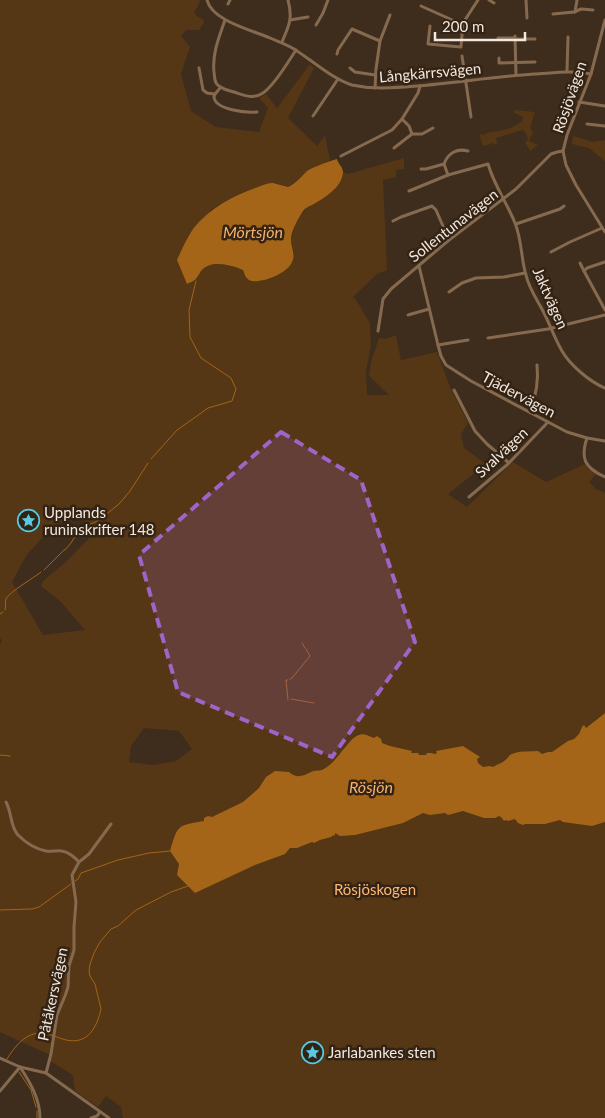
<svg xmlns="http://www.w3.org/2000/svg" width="605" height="1118" font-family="Lato,sans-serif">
<rect width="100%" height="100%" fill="#3e2d1d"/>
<g fill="#553615" fill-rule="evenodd">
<path d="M0,0H200L197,8L194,12L197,16L204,20L203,24L199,30H186L181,36L190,47L181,74L191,111L216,127L259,132L268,108L259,98L266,94L277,108L310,64L314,68L288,118L317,146L325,136L330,160L321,165L309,170L304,175L288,187L274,183L246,191L225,201L211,210L187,284C197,281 196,279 201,271C211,259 231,265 243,270L247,279L260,281L276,276L286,270L294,254L291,240L296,223L305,209L333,191L341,180L343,172L348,174L404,158V169L396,170V177L383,180L387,270L377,274L353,297L356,300L370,323L371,345L366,372L367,395H389L369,376L371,362L379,338L386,339L396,335L401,360L437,352L450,387L468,423L461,434L464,448L486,464L448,494L467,507L513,462L546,482L585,464L587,468L596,474L589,482L596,489L605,493V713L586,728L605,770V1118H123L121,1107L106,1096L98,1107L75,1091L73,1075L50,1061L52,1056L0,1032V644L2,641L0,638ZM76,519L83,521L93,534L67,561L43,581L41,586L61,602L85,630L43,635L12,582L26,556L40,540L60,523ZM144,728L179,731L192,749L176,761L153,765L129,762L131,746Z"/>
<path d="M515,110L535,112L530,128L533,132L529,141L538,145L530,151L525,142L528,140L526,133L522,130L496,138L497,144L494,145L493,143L483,146L479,134L484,135C490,131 492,132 499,131C507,130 516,126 522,121L523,117L513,112Z"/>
<polygon points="573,136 593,142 605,140 605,161 589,148 572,144"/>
</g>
<g fill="#a46518">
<path d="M337,159C338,164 343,167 343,172C342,188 324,198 312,205C308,207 305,208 303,211C298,219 291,231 291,240C291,248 296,254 292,262C288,273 263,283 252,281C246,280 245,275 243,270C231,265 211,259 201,271C196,279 197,280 187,284L177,260C182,249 187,238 193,229C209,208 234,195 258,187C263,185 268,183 273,183C278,184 283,186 288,187C296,183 301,177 307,171C311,168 332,160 337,159Z"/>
<path d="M605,713V822L592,826L563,822L560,820L545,824H525L523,825L518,823L515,819L508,821L506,820L504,821L502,818L499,816L495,818H484L463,811L448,815L445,813L430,815L423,813L403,823L355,835L340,836L335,833V835L332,836L331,837L320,840L314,843L312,842L297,848H290L285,854L255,865L195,893L177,875L179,864L170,851C178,824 177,826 204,821V818L208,816L212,817L243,802L259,788L266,777L275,771L289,772C297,779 303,776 311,772C314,770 319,771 322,770C329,767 337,758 342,751C347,746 352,737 359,735C364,733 368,736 374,738L377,736L381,739L382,743L390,746L412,751L411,753H418L419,755H426L427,753H431L435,754L437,753L436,751L463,746L480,757L477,759L478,763L483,767L490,766L493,767C497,764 501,764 504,761C506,760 508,757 510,755C518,750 529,752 538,751L542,754L548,752H552L568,741L574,739L579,734L582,727L584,725L586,728Z"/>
</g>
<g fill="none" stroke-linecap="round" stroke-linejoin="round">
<g stroke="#a46518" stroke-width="1">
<polyline points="151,459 177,430 197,416 208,408 232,401 236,389 231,378 201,358 190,337 189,310 196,281"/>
<polyline points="44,570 64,550 65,550 71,543 74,538 82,532 84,528 89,525 99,520 119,504 130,491 148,463"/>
<path d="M5,610C6,607 5,602 6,599C8,593 35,577 41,572"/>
<polyline points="0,614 3,612"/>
<polyline points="302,643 305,648"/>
<polyline points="290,679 292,678 310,656 306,649"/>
<polyline points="288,680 286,680 288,700"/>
<polyline points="291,699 314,703"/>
<polyline points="0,755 10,756"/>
<polyline points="75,881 78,879 81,873 118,860 149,853 170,851"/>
<polyline points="0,910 32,909 39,907 71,884"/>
<path d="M7,1059C15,1046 26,1032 43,1033C51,1034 58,1038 66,1040C88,1045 97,1027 101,1009L95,984L90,976L89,971L90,964L94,953L100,942L111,929L118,926L136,910L171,892L188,886"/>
<polyline points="19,1072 31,1090 36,1107"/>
<polyline points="37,1111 37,1118"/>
</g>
<g stroke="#866a50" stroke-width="3">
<path d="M207,0C212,21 252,30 270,38C279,42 289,45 297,51C314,62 333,79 352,85C370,89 387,88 405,87C448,84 491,77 534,74C553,73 572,70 591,74"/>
<polyline points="489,0 494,3"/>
<polyline points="526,0 527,18"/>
<polyline points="228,4 230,0"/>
<polyline points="421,6 459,23 463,23"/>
<polyline points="575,12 577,0"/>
<polyline points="553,14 574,12 581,9 593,10"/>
<path d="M225,20C219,37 212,54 214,72C215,78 214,83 219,86C224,90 231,91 237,93C246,96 254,99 263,93C275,85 288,62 296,50"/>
<polyline points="290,20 308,17"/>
<polyline points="605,20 591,74 567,135 563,151 566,165 576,185 605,232"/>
<polyline points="316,25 323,13 328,0"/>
<polyline points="430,26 428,44 461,47 463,23 478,0"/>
<polyline points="515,36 516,75"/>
<polyline points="498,38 515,38"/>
<polyline points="515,39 535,39"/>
<path d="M282,42C289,25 293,19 288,0"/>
<polyline points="337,54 338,50 352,29 380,41"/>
<polyline points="462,56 471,117"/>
<polyline points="499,58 499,63 535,62"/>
<polyline points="199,68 203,90 207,93 214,94"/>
<polyline points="350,68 355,72 375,75"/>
<polyline points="567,71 568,37"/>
<path d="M220,88C218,91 214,94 214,97C215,110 247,113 257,112"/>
<polyline points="375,88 376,69 380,41 390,15"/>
<polyline points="579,102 605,106"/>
<polyline points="313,116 338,79"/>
<polyline points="402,119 409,126 412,134 422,134 433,128"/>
<polyline points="587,124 605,126"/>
<polyline points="394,148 412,134"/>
<polyline points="341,156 392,130 402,119 418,93 420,86"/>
<path d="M444,164C448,153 457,148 468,151"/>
<polyline points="421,169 426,169 444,164 448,175"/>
<path d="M409,191L448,175L488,164C494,185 507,203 515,223C522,240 521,259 526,275C529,289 538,301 544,313C550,325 555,339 562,351C570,365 590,382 605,388"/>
<polyline points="393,221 401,217 432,206 436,210 449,240"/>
<polyline points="516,224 560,209 564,206"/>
<polyline points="551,252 570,242 602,228"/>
<polyline points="605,262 587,268 584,271 605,310"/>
<polyline points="580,263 584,271"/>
<polyline points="419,266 438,345 441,356 446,365 471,381 548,422 567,432 587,438 605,441"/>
<polyline points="449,292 462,283 476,278 504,277 525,273"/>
<polyline points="408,315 429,309"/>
<polyline points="378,331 383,299 391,289 449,240 516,189 551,154 557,152 563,151"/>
<polyline points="488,338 548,329 605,315"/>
<polyline points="438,345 468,340"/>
<polyline points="454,390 475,431 487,444 509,463"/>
<path d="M530,412C536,396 539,382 537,365"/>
<path d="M587,438C580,459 585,468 605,477"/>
<polyline points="469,497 508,464 548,422"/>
<path d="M6,802C12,813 10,826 18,835C25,842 36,849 46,851C51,852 57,850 62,851C69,852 74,857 79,862"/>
<polyline points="0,1058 20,1067 46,1073 109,1118"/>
<path d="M20,1067C30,1082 40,1099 40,1118"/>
<polyline points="46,1073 51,1054 57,1015 65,996 68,987 69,966 74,950 74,927 76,902 72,875 79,862 89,854 111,824"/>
<polyline points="0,1091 20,1067"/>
<polyline points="91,1118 97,1116 100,1112"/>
</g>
</g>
<path fill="#9f64c8" fill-opacity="0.2" stroke="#9f64c8" stroke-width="4" stroke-dasharray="10 6" stroke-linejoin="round" d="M281,432L361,480L415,642L332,757L178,692L139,555Z"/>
<defs>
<symbol id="sight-ring" viewBox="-11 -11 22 22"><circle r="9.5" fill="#332314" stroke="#57c9e2" stroke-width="1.5"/><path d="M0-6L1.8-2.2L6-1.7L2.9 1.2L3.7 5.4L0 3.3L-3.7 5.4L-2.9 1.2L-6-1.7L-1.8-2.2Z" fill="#57c9e2"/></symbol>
</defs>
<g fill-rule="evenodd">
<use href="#sight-ring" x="16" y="508" width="25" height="25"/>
<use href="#sight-ring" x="300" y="1040" width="25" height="25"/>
</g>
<g text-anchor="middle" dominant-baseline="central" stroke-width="5" stroke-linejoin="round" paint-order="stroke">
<g font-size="15" fill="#f3e8de" stroke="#332314">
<text transform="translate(430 72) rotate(-5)">Långkärrsvägen</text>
<text transform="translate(569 97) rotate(-71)">Rösjövägen</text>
<text transform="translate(453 225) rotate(-38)">Sollentunavägen</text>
<text transform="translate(551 298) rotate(66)">Jaktvägen</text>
<text transform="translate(519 394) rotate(28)">Tjädervägen</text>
<text transform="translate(501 452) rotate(-43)">Svalvägen</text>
<text transform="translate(52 994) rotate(-78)">Påtåkersvägen</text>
</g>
<g font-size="15" fill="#f3e8de" stroke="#332314" text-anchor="start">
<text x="44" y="512">Upplands<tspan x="44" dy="17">runinskrifter 148</tspan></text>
<text x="328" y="1052">Jarlabankes sten</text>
</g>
<g font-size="15" fill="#fdb872" stroke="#332314">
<text x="375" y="889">Rösjöskogen</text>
</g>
<g font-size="16" font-style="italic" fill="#f7b16c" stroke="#332314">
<text x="253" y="231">Mörtsjön</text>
<text x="371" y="786">Rösjön</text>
</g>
</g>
<path d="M435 32v8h90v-8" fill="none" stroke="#f3e8de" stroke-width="2.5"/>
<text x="442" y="32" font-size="15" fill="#f3e8de" stroke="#332314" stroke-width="4" paint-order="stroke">200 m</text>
</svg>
